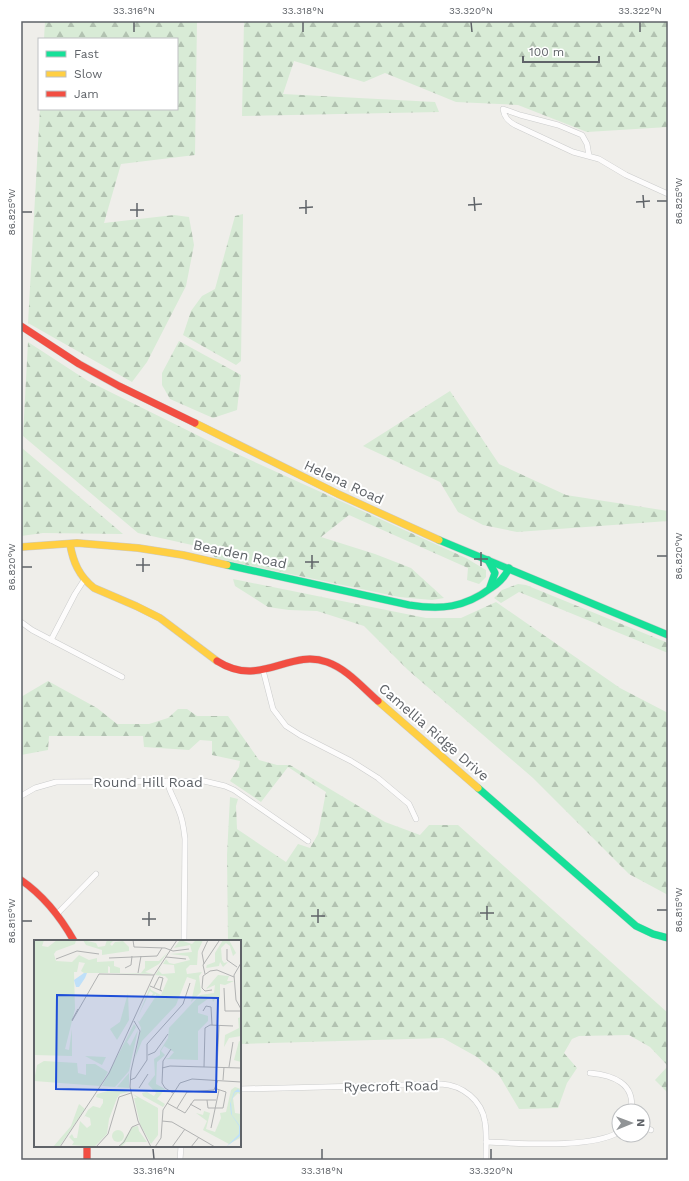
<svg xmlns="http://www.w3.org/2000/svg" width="689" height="1181" font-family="'Work Sans',sans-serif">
<defs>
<pattern id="forest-firs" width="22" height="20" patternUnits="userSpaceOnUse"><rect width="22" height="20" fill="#d8ebd6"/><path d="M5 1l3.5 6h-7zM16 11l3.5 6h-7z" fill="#b2c2b1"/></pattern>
</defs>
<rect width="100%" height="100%" fill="#efeeea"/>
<g fill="url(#forest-firs)">
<polygon points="45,21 197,21 195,155 121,164 104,223 174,215 189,217 194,245 186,286 147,362 132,382 28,323 40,109 177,109 177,39 44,39"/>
<polygon points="244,21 668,21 668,127 587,132 518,105 456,102 385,73 364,82 294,61 283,94 435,102 439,112 242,116"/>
<polygon points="243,214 241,361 236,365 183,335 191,311 202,296 215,289 235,216"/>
<polygon points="179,341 241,375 237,410 213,418 170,399 162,385 162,373"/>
<polygon points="28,342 88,381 213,443 466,558 486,570 486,577 479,584 467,580 468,568 349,515 321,537 375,554 411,568 444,598 432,600 399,597 215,558 210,549 138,533 23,436"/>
<polygon points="450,391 499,464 566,495 668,511 668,521 517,532 483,525 458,512 440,482 363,446"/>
<polygon points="22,448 123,534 43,533 21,536"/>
<polygon points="233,579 426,618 461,618 496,602 620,688 668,713 668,895 629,874 533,778 408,670 364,626 317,611 289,610 268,607 235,586"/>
<polygon points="518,584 526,585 668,643 668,653 519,592 501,603 494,598 502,590"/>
<polygon points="48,681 97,708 117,724 149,724 168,718 178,709 187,709 197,716 228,716 259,760 277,765 290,765 385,822 420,835 429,825 458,825 668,1013 668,1066 650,1047 629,1035 579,1036 572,1039 564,1053 577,1068 567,1083 558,1108 519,1109 499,1075 477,1057 443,1038 240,1044 240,941 228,941 227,855 230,797 238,799 236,806 237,829 286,862 298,844 310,848 318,834 326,792 288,767 261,802 230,781 239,767 240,761 212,755 212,741 200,740 189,750 144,747 143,736 49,736 48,750 21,755 21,697"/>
<polygon points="668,1066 668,1093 655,1080"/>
</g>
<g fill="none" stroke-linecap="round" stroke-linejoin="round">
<defs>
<g id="street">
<path d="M589,156L587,144L582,135L558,125L520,115L503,109C504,117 508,121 515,125L573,152L599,159L626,175L668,194"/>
<polyline points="21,622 32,630 122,677"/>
<polyline points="51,640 75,594 84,580"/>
<polyline points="263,670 273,709 286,726 300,735 351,761 378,778 409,804 416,819"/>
<path d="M167,781C169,791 175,800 179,811C183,820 184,830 185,839L184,941"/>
<polyline points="21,796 35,788 56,782 204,781 225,786 234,790 308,841"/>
<polyline points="57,914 96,874"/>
<path d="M590,1073C612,1075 636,1083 631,1111"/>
<path d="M240,1089L441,1084C462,1085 482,1100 485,1122C487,1134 486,1148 486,1160"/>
<polyline points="643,1126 651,1130"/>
<path d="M486,1142C519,1143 591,1149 619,1132"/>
<polyline points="180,1160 181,1146"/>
</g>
<g id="fast">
<polyline points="439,540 668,635"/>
<polyline points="488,560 495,573 490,587"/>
<path d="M227,565L409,605C441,610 464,608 491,588C499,583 505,577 509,568"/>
<polyline points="478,788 636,926 653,934 668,938"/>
</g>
<g id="slow">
<polyline points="195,423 338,494 439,540"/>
<path d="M70,544C73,562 79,576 94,588L136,606L160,618L217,661"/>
<polyline points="21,547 77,543 138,548 183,555 227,565"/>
<polyline points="378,701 478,788"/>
</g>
<g id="jam">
<polyline points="21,326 79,364 119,386 195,423"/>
<path d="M217,661C261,689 289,648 327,662C347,669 362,687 378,701"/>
<path d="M21,880C44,896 60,916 74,941"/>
<polyline points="87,1146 87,1160"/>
</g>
</defs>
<use href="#street" stroke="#cbcccc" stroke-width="6"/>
<use href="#fast" stroke="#cacacb" stroke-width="8"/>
<use href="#slow" stroke="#cacacb" stroke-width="8"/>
<use href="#jam" stroke="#cacacb" stroke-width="8"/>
<use href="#street" stroke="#fdfcfc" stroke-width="5"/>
<use href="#fast" stroke="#16e098" stroke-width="7"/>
<use href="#slow" stroke="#ffcf43" stroke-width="7"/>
<use href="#jam" stroke="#f24e42" stroke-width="7"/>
</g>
<path fill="none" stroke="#5f6368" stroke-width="1.5" d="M134,22V32M303,22V32M471,22L472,32M640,22V32M643,195L644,208M474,197L475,211M306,200V214M657,201H667M636,202L650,201M137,203V217M468,205L482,204M299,208L313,207M130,210H144M22,212H32M481,552V566M312,555V569M657,556H667M143,558V572M474,559H488M305,562H319M136,565H150M22,567H32M487,906V920M318,909V923M657,910H667M149,912V926M480,913H494M311,916H325M142,919H156M22,921H32M153,1149L154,1159M322,1149V1159M491,1149V1159"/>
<g text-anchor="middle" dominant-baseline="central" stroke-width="4" stroke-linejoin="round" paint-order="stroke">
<g font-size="14" fill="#5f6368" stroke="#fff">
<text transform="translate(344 482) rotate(25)">Helena Road</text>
<text transform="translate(240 554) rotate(12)">Bearden Road</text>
<text transform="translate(434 732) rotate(41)">Camellia Ridge Drive</text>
<text x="148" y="782">Round Hill Road</text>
<text transform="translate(391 1086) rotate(-1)">Ryecroft Road</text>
</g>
</g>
<g transform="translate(34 940)">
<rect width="207" height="207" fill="#efeeea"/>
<path d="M2,0H10L8,6L14,7L23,0H42L41,4L22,11L20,14L22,21L38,22L45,15L55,20L63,18V22L80,21V26L86,28V33H107L111,28V21H125L134,12L125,24L111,32L119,34L76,33V27L74,26V33H50L47,31L51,23L45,22L43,32H40L41,69L31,109L35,110L38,89V116L0,115V2ZM49,0L62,3L64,7L71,6L73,0H80L76,4L78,6L81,2L89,1L95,7V11L68,15V10L52,5ZM146,0L158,4L162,0H169L164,11L163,25H156L152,29L153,34L168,32L165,36L167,52L157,62L162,40L153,37L142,65L108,101L101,118L107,88L103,79L116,47L117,50L127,55L134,39L131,36L121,35L127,27L125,31L128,34L141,33L140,25L129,24L132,19L135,23L140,24L156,20L154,16L136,14L158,12L156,5L140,8ZM116,51L119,53L117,57L122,54V56L105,82L103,79ZM189,0H195L202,13L199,16L196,6L192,3L187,8L188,20L190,23L194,22L189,27L186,22L185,26L172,28L173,25L181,22V13ZM184,35L195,36L193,41H200L191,45L186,44V59H181L179,62L178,58H175L164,66V73L174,76V81L164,91V120L131,119L135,118L140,112L130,106L127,111L131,115L123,122L122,144L131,149L123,159L131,164L129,167L109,156L108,153L113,152L120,156L122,153L114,144L121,135L120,119L126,115V111L134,98L135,88L166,55L180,53L181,45L172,49ZM94,53L95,80L83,100L76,89L86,82ZM207,77V96L195,98L190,107L191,95L205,88L204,78ZM100,84L102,87L93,102L96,106L104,90L95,131L81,147L68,146ZM205,101L207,102V122L200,120ZM51,116L71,117H72L68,125ZM10,121L43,123L44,133L52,135V124H61L74,132L66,146L0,141L3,125ZM95,133V148L83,147ZM201,147L207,149V155L204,153L199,158L201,173L207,174V207L206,198L195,204L169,190L173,181L162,173L169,175L170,171L176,173L172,189L181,192L187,178L186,173L192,172L197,150ZM81,149L95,152L86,154L83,158L75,179L73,194L60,207L38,205L40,202L35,197L38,194L40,198H43L46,181L53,188L57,185L56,178L51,176L49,179L54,170L59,166L66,168L69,163V159L62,157L63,154ZM99,154L124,168V195L117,204L106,184L100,158H103ZM45,164L51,169L25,207H19L37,186ZM104,186L105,191L113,202H92L87,207H85L98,187Z" fill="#d8ebd6" fill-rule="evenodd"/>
<path d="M78 196a6 6 0 1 1 12 0a6 6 0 1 1-12 0Z" fill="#d8ebd6"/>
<path d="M50,33H53L51,38L45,47H42L40,40ZM204,149L207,152H201L197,162L198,175L206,186V196L192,207L205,194V186L197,174L196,164L200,152Z" fill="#bfe0f9"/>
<path fill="none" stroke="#b1b2b2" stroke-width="1" d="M99,0L100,7L131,8L139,11L155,9M193,9V20L203,27M132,17L152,19M75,18L123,16L128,8M22,19L43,11L65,14M207,23L200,35L202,60L207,69M170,24L168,13L174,0M91,28L97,25L98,16M104,33L107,16M171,34L169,25L185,1M116,46L128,51M120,47L125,37L129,38L126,50M190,48L191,71H207M178,50L171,51L168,48L169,36L176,31L183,30L200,37M169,71L172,66L177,67L178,85M38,80L44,69M38,81L65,34L120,35M100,81L106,91L97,131L96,147L104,181L117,207M137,109L129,121L128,143L131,148L139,153M114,115L121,112L134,94M170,127L171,88L176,85L199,86M183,127L185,86M195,127L199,102M128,128L136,126L207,128M96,140L101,138L113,120V104L149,64L156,43M189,140L190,127M105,148L114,134M173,160L174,168H189L192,152L183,149M133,163L151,173L160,160H182M156,164L167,170M143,168L153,152L180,150L184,140M128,181L138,182L181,207M177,188L185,150M26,207L75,133L120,35L143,0M62,207L74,194L85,157L97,153M84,207L90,202L98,187L105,184M121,207L127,198L129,170L146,143L158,139L207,142M138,207L151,189M157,207L165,197"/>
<path fill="#1d4ed8" fill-opacity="0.15" stroke="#1d4ed8" stroke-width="2" d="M23,55L184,58L182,152L22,149Z"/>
<rect width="207" height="207" fill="none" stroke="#5f6368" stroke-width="2"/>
</g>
<rect width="689" height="1181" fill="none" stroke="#ffffff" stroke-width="44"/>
<rect x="38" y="38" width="140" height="72" fill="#ffffff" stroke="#bfc1c3"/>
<rect x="46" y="51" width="20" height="6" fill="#16e098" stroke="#bfc1c3"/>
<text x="74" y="58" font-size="12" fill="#5f6368">Fast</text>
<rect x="46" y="71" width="20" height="6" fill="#ffcf43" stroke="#bfc1c3"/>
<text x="74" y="78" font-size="12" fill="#5f6368">Slow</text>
<rect x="46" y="91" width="20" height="6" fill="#f24e42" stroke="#bfc1c3"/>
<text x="74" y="98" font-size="12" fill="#5f6368">Jam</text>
<g transform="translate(631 1123) rotate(89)"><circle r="19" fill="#ffffff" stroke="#bfc1c3"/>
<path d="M0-3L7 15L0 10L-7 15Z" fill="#919496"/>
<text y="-6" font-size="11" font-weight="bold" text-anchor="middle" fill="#5f6368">N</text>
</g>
<path d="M523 56v6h76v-6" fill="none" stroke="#5f6368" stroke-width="2"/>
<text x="529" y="56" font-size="12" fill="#5f6368" stroke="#ffffff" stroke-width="3" paint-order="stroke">100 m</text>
<rect x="22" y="22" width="645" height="1137" fill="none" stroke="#5f6368" stroke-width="1.5"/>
<g font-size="10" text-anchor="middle" fill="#5f6368">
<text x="134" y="14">33.316°N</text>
<text x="303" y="14">33.318°N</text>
<text x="471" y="14">33.320°N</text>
<text x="640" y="14">33.322°N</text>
<text transform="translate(678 201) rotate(-90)" y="4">86.825°W</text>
<text transform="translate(11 212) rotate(-90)" y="4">86.825°W</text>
<text transform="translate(678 556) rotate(-90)" y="4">86.820°W</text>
<text transform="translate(11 567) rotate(-90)" y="4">86.820°W</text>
<text transform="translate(678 910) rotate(-90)" y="4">86.815°W</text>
<text transform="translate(11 921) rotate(-90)" y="4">86.815°W</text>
<text x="154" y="1174">33.316°N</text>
<text x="322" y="1174">33.318°N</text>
<text x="491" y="1174">33.320°N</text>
</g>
</svg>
